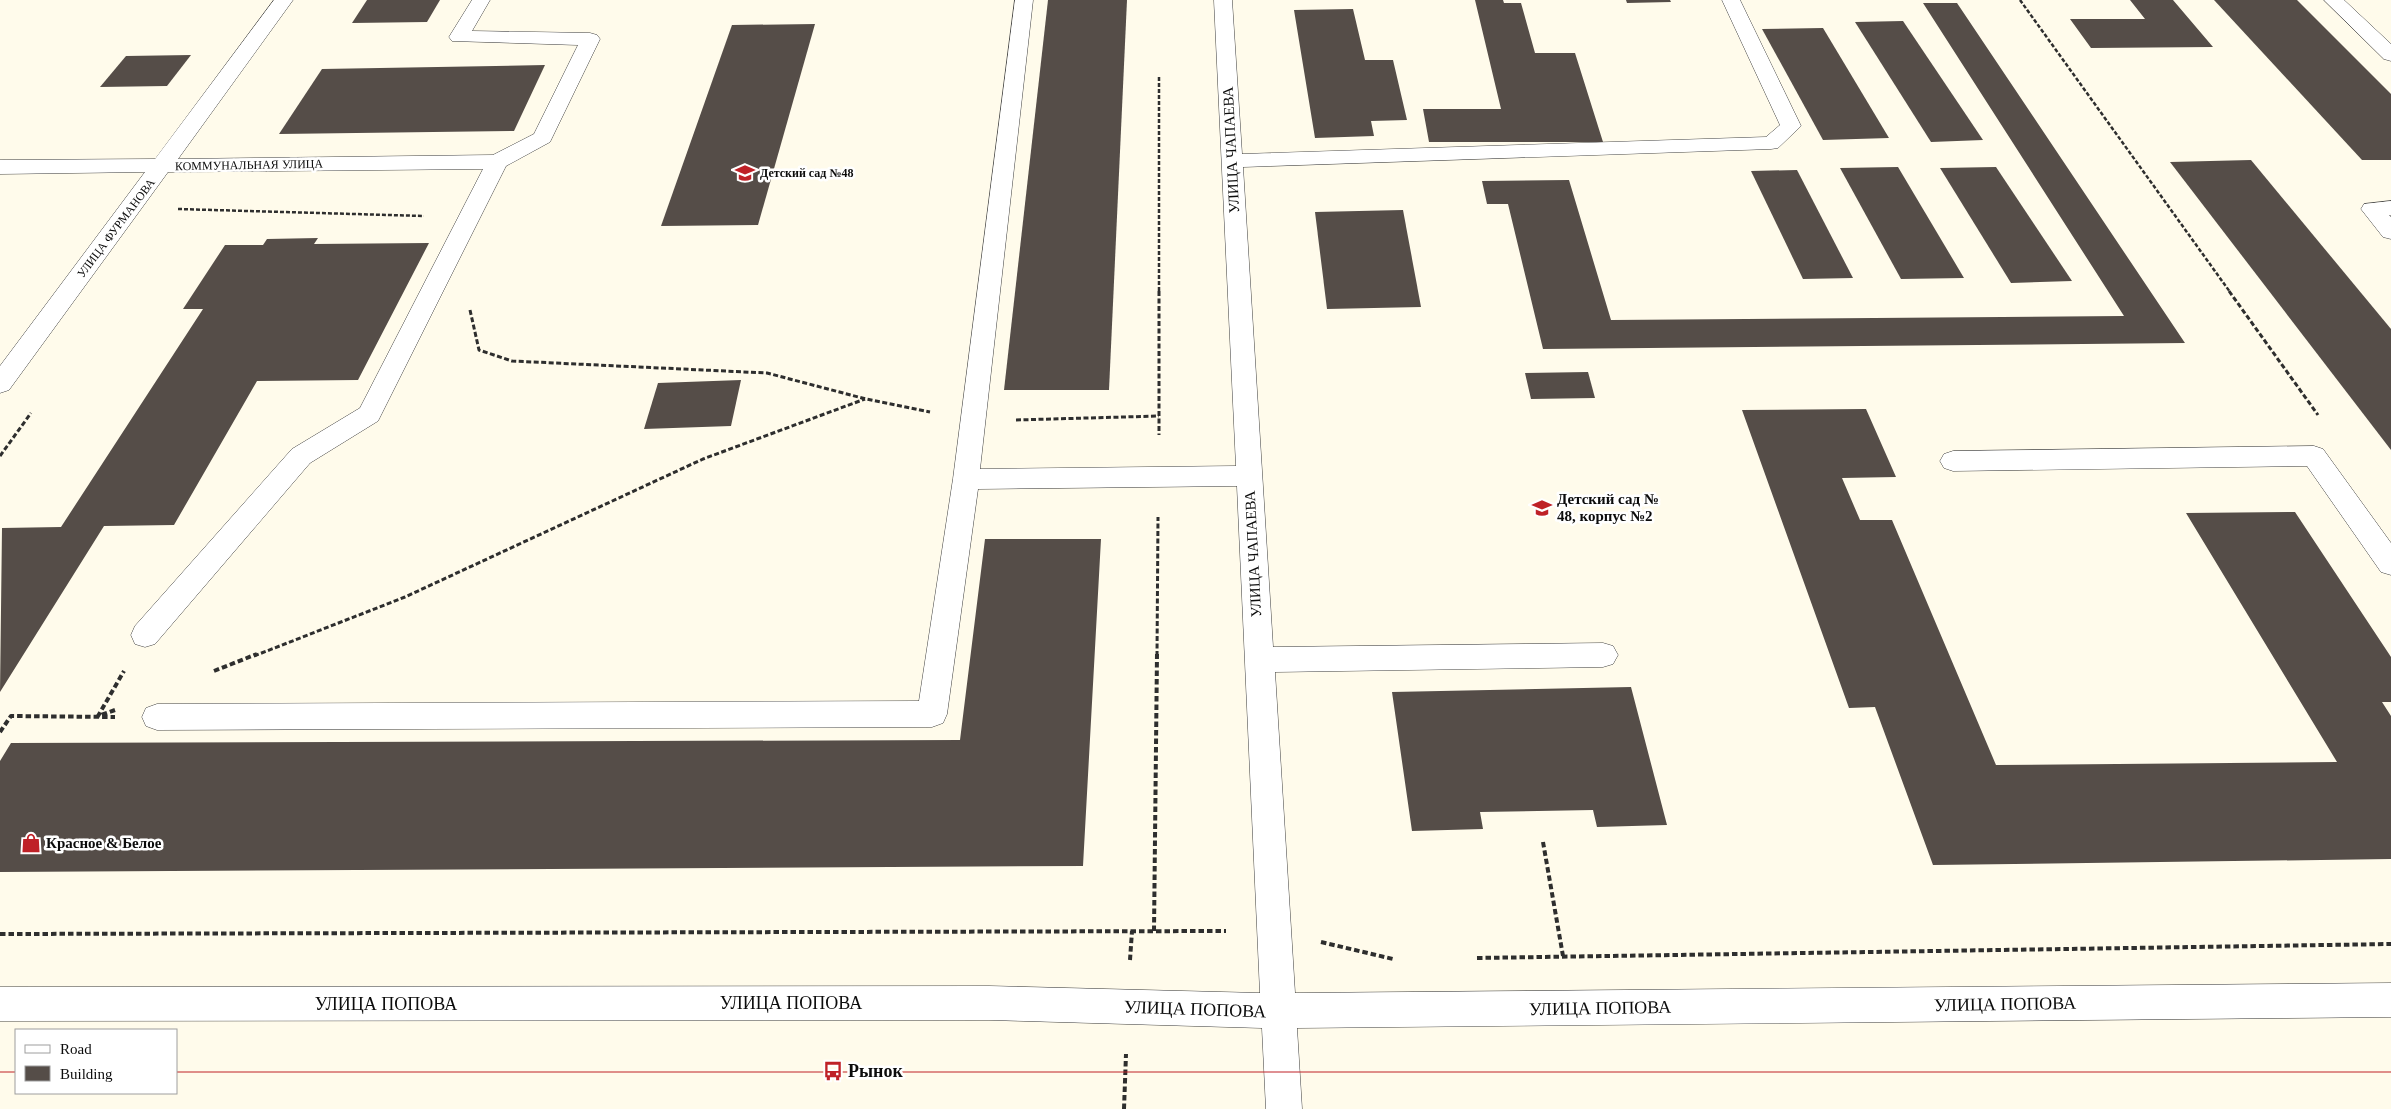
<svg xmlns="http://www.w3.org/2000/svg" width="2391" height="1109" font-family="Georgia,serif">
<rect width="100%" height="100%" fill="#fffbeb"/>
<g fill="#554d48">
<polygon points="367,0 440,0 427,22 352,23"/>
<polygon points="1048,0 1127,0 1109,390 1004,390"/>
<polygon points="1475,0 1503,0 1504,3 1521,3 1535,53 1575,53 1603,142 1429,142 1423,109 1501,109"/>
<polygon points="1626,0 1670,0 1671,2 1627,3"/>
<polygon points="2130,0 2173,0 2213,47 2091,48 2070,19 2145,19"/>
<polygon points="2214,0 2297,0 2391,94 2391,160 2362,160"/>
<polygon points="1923,3 1957,3 2185,343 1543,349 1508,204 1487,204 1482,181 1569,180 1611,320 2124,316"/>
<polygon points="1353,9 1365,60 1393,60 1407,120 1371,121 1374,136 1315,138 1294,10"/>
<polygon points="1903,21 1983,140 1931,142 1855,22"/>
<polygon points="815,24 758,225 661,226 732,25"/>
<polygon points="1823,28 1889,138 1823,140 1762,29"/>
<polygon points="191,55 167,86 100,87 126,56"/>
<polygon points="545,65 514,131 279,134 322,69"/>
<polygon points="2251,160 2391,329 2391,450 2170,162"/>
<polygon points="1898,167 1964,278 1901,279 1840,168"/>
<polygon points="1996,167 2072,281 2011,283 1940,168"/>
<polygon points="1797,170 1853,278 1803,279 1751,171"/>
<polygon points="1403,210 1421,307 1327,309 1315,212"/>
<polygon points="318,238 314,244 429,243 358,380 257,381 174,525 104,526 0,692 2,528 61,527 203,309 183,309 225,245 263,245 267,239"/>
<polygon points="1588,372 1595,398 1531,399 1525,373"/>
<polygon points="741,380 731,426 644,429 658,383"/>
<polygon points="1866,409 1896,477 1842,478 1860,520 1892,520 1996,765 2337,762 2186,513 2295,512 2391,657 2391,702 2382,702 2391,716 2391,859 1933,865 1875,707 1849,708 1742,410"/>
<polygon points="985,539 1101,539 1083,866 0,872 0,761 11,743 960,740"/>
<polygon points="1631,687 1667,825 1597,827 1593,810 1480,812 1483,829 1412,831 1392,692"/>
</g>
<g fill="none" stroke-linecap="round" stroke-linejoin="round">
<defs>
<g id="minor">
<polygon points="274,0 293,0 178,159 493,155 534,134 578,45 452,41 449,37 472,0 490,0 472,31 590,33 597,35 600,39 550,142 506,166 378,421 310,463 155,644 145,647 135,644 131,635 135,626 292,449 360,408 483,169 168,172 9,390 0,393 0,366 145,172 0,174 0,160 155,159"/>
<polygon points="1015,0 1033,0 980,469 1236,466 1214,0 1232,0 1242,154 1766,137 1780,125 1722,0 1740,0 1801,126 1778,148 1771,149 1243,167 1273,647 1603,643 1613,646 1618,655 1613,664 1603,667 1275,672 1295,993 2391,983 2391,1017 1297,1028 1302,1109 1266,1109 1262,1028 989,1020 0,1021 0,987 989,986 1260,993 1237,486 978,489 947,714 943,723 932,727 157,730 146,726 142,717 146,708 157,704 919,701 953,479"/>
<polygon points="2324,0 2344,0 2391,44 2391,61 2384,59"/>
<polygon points="2391,201 2391,215 2389,215 2391,217 2391,239 2383,237 2361,209 2364,204"/>
<polygon points="2314,446 2323,449 2391,543 2391,575 2381,572 2307,466 1953,471 1944,468 1940,461 1944,454 1953,451"/>
</g>
</defs>
<use href="#minor" stroke="#3f3f3f" stroke-width="1"/>
<g stroke="#2e2e2e" stroke-width="2.5" stroke-dasharray="4 2" stroke-linecap="butt">
<polyline points="2020,0 2230,292"/>
<polyline points="1159,77 1159,292"/>
<polyline points="178,209 424,216"/>
</g>
<g stroke="#2e2e2e" stroke-width="3" stroke-dasharray="5 2.5" stroke-linecap="butt">
<polyline points="1159,291 1159,435"/>
<polyline points="2229,291 2318,415"/>
<polyline points="470,310 479,350 512,361 767,373 866,399 930,412"/>
<polyline points="1016,420 1159,416"/>
<polyline points="0,456 31,413"/>
<polyline points="254,656 405,597 703,459 865,399"/>
<polyline points="1157,656 1158,517"/>
</g>
<g stroke="#2e2e2e" stroke-width="4" stroke-dasharray="5.5 3" stroke-linecap="butt">
<polyline points="214,671 257,654"/>
<polyline points="115,710 98,716 124,671"/>
<polyline points="0,732 11,716 115,717"/>
<polyline points="1543,842 1563,956"/>
<polyline points="1154,931 1157,654"/>
<polyline points="0,934 1226,931"/>
<polyline points="1321,942 1393,959"/>
<polyline points="1477,958 2391,944"/>
<polyline points="1130,960 1132,931"/>
<polyline points="1124,1109 1126,1054"/>
</g>
<use href="#minor" fill="#fff" fill-rule="evenodd"/>
<g stroke="#bf2127" stroke-width="1">
<polyline points="0,1072 16,1072"/>
<polyline points="176,1072 2391,1072"/>
</g>
</g>
<defs>
<symbol id="school-bare" viewBox="-9 -9 18 18"><path d="M0-5L7-2L0 1L-7-2ZM-4 1L0 2.5L4 1V4Q0 6-4 4Z" fill="#bf2127" stroke="#fff" stroke-width="2.5" paint-order="stroke"/></symbol>
<symbol id="shop-bare" viewBox="-9 -9 18 18"><path d="M-5-2.5h2.3a2.7 3.5 0 0 1 5.4 0H5L5.5 6h-11ZM-1.5-2.5h3a1.5 2.3 0 0 0-3 0Z" fill="#bf2127" stroke="#fff" stroke-width="2.5" paint-order="stroke"/></symbol>
<symbol id="bus-bare" viewBox="-9 -9 18 18"><path d="M-5-6H5V4H4V6H2V4H-2V6H-4V4H-5ZM-3.5-4V0h7V-4ZM-3.5 1.2v1.5H-2V1.2ZM2 1.2v1.5H3.5V1.2Z" fill="#bf2127" stroke="#fff" stroke-width="2.5" paint-order="stroke"/></symbol>
</defs>
<g fill-rule="evenodd">
<use href="#school-bare" x="731" y="159" width="28" height="28"/>
<use href="#school-bare" x="1528" y="494" width="28" height="28"/>
<use href="#shop-bare" x="17" y="829" width="28" height="28"/>
<use href="#bus-bare" x="819" y="1057" width="28" height="28"/>
</g>
<g text-anchor="middle" dominant-baseline="central" stroke-width="5" stroke-linejoin="round" paint-order="stroke">
<g font-size="12" fill="#0c0c0c" stroke="#fff">
<text transform="translate(249 165) rotate(-1)">КОММУНАЛЬНАЯ УЛИЦА</text>
<text transform="translate(116 228) rotate(-53)">УЛИЦА ФУРМАНОВА</text>
</g>
<g font-size="12" font-weight="bold" fill="#0c0c0c" stroke="#fff" text-anchor="start">
<text x="760" y="173">Детский сад №48</text>
</g>
<g font-size="15" fill="#0c0c0c" stroke="#fff">
<text transform="translate(1231 150) rotate(-93)">УЛИЦА ЧАПАЕВА</text>
<text transform="translate(1253 554) rotate(-93)">УЛИЦА ЧАПАЕВА</text>
</g>
<g font-size="15" font-weight="bold" fill="#0c0c0c" stroke="#fff" text-anchor="start">
<text x="1557" y="499">Детский сад №<tspan x="1557" dy="17">48, корпус №2</tspan></text>
<text x="46" y="843">Красное &amp; Белое</text>
</g>
<g font-size="18" fill="#0c0c0c" stroke="#fff">
<text x="791" y="1003">УЛИЦА ПОПОВА</text>
<text x="386" y="1004">УЛИЦА ПОПОВА</text>
<text transform="translate(2005 1004) rotate(-1)">УЛИЦА ПОПОВА</text>
<text transform="translate(1600 1008) rotate(-1)">УЛИЦА ПОПОВА</text>
<text transform="translate(1195 1009) rotate(2)">УЛИЦА ПОПОВА</text>
</g>
<g font-size="18" font-weight="bold" fill="#0c0c0c" stroke="#fff" text-anchor="start">
<text x="848" y="1071">Рынок</text>
</g>
</g>
<rect x="15" y="1029" width="162" height="65" fill="#ffffff" stroke="#9e9e9e"/>
<rect x="25" y="1045" width="25" height="8" fill="#ffffff" stroke="#9e9e9e"/>
<text x="60" y="1054" font-size="15" fill="#0c0c0c">Road</text>
<rect x="25" y="1066" width="25" height="15" fill="#554d48" stroke="#9e9e9e"/>
<text x="60" y="1079" font-size="15" fill="#0c0c0c">Building</text>
</svg>
